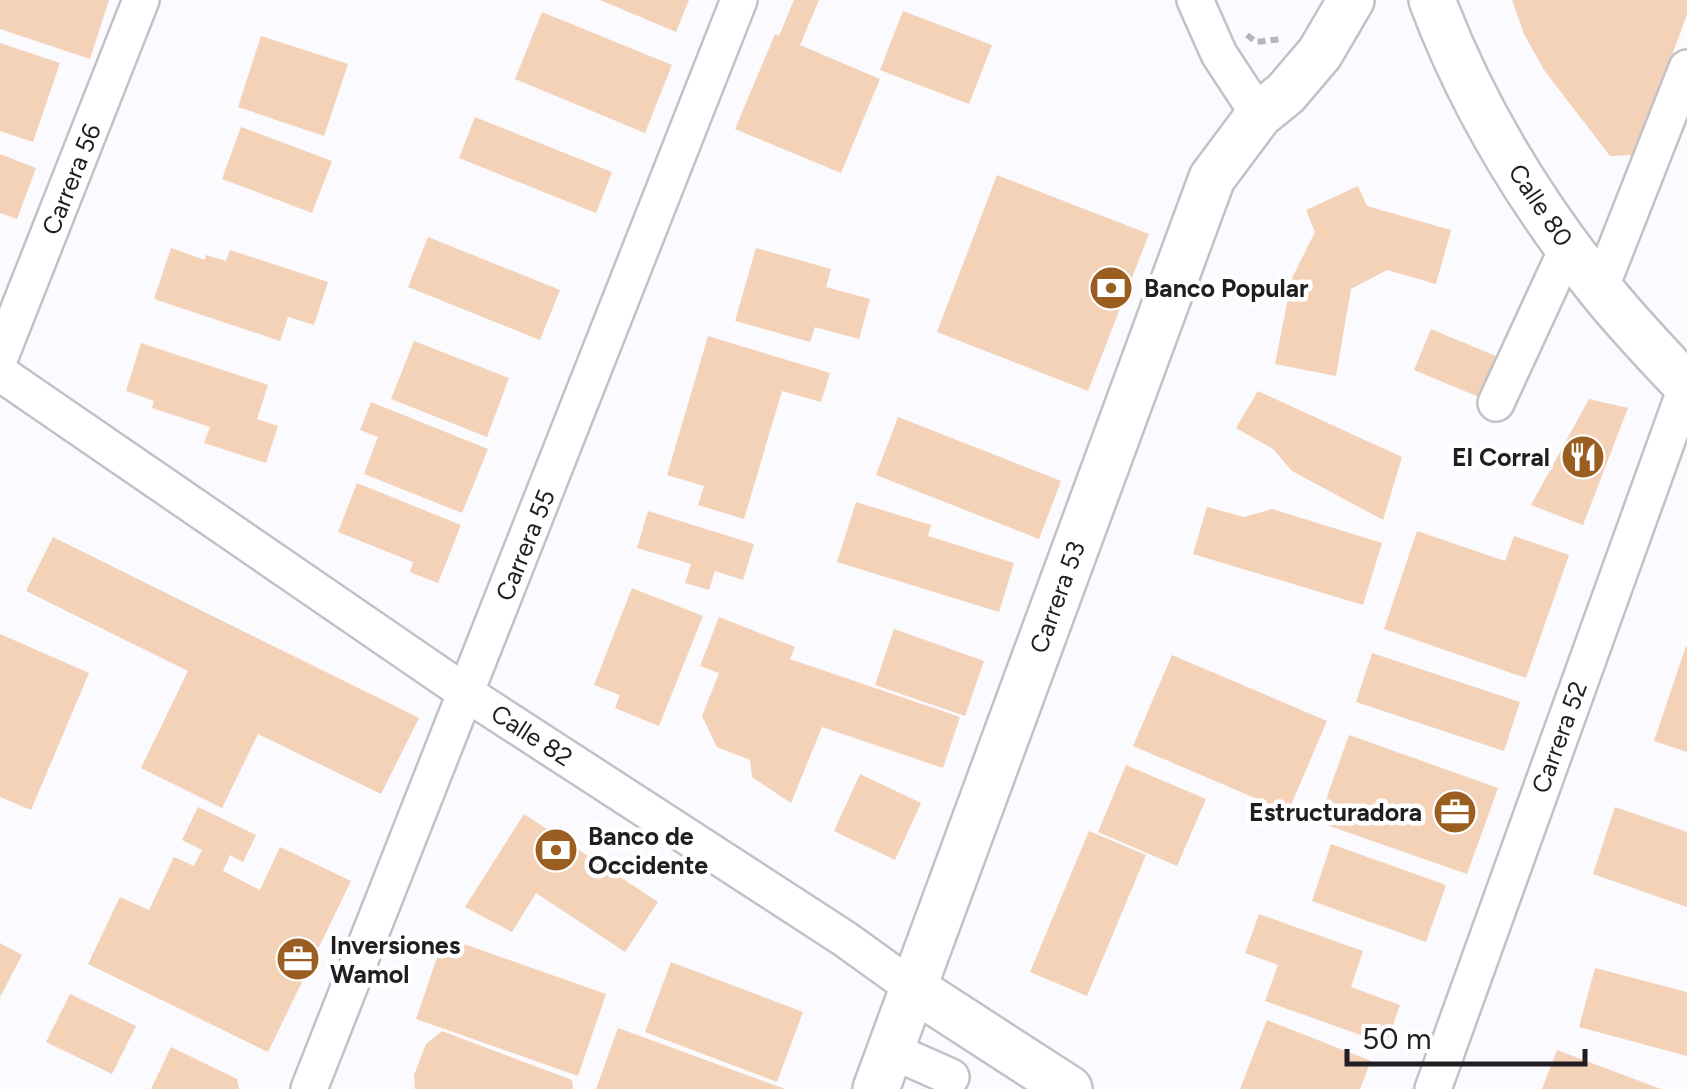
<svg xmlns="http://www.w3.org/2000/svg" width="1687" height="1089" font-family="Figtree,sans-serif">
<rect width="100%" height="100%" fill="#fbfafe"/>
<g fill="#f3d2b7">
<polygon points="0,0 109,0 90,59 0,29"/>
<polygon points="600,0 689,0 676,32"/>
<polygon points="794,0 819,0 800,45 880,79 841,173 735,129 775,34 779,36"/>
<polygon points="1512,0 1687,0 1687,14 1636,155 1610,156 1544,70 1524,34"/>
<polygon points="903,11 992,45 969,104 880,70"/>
<polygon points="542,12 672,65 645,133 515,79"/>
<polygon points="261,36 348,64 324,136 238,107"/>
<polygon points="0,43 60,63 33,142 0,131"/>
<polygon points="475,117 612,172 596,213 459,158"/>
<polygon points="241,127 332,161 312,213 222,179"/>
<polygon points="0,154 36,168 17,219 0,213"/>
<polygon points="997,175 1149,234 1088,391 937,332"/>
<polygon points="1358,186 1367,206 1451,230 1436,284 1387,270 1351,289 1336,376 1275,364 1292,278 1315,232 1306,210"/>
<polygon points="428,237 560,290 540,340 408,287"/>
<polygon points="171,248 205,260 206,255 226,261 230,250 328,282 314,325 288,317 280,341 154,299"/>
<polygon points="756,248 831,269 826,287 870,299 859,339 815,327 810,342 735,321"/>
<polygon points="1431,329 1503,359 1486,400 1414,370"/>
<polygon points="708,336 830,373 821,402 782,391 744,519 698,505 704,486 667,475"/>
<polygon points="414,341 509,378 487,437 391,399"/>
<polygon points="141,343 268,385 257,419 278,426 266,463 204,443 210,427 152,408 154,401 126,391"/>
<polygon points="1258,391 1402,457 1383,520 1292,471 1273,449 1236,428"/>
<polygon points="1589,399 1628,408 1583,525 1531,505"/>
<polygon points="371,402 488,449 462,513 364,474 378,437 360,430"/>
<polygon points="898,417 1061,481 1039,539 876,475"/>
<polygon points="357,483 461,525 438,583 410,572 413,562 338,532"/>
<polygon points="856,502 931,525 928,536 1014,563 999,612 837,562"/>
<polygon points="1207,507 1244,517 1272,509 1382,543 1363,605 1193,554"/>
<polygon points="648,511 754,544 743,580 715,571 709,590 685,583 691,564 637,548"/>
<polygon points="1417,531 1505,561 1514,536 1569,555 1526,678 1384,629"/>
<polygon points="53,537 419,718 381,794 258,734 222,808 141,768 188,671 26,591"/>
<polygon points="632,588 703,616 659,726 615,708 620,695 594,685"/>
<polygon points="719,617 795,647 790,659 960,717 943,768 822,727 791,803 752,777 750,760 717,747 702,716 719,673 700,666"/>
<polygon points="894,629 984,661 965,716 875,685"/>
<polygon points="0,634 89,673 31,810 0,797"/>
<polygon points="1686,646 1687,647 1687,752 1654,741"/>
<polygon points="1372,653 1520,702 1504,751 1356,702"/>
<polygon points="1172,655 1327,721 1288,812 1133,746"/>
<polygon points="1349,735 1498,788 1467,874 1318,822"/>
<polygon points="1126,765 1206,799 1177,866 1098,832"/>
<polygon points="860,774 921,803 895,860 834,831"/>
<polygon points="198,807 256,835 243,862 230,855 223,871 260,890 280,847 351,881 268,1052 88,964 120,897 149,910 174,857 194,866 202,850 182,840"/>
<polygon points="1615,807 1687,832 1687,907 1593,874"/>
<polygon points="524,814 658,902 625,952 536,893 512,932 465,907"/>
<polygon points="1089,831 1146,855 1087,996 1030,972"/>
<polygon points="1331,844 1446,885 1426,942 1312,901"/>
<polygon points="1259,914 1363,951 1351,987 1400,1005 1386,1044 1265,1001 1278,965 1245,953"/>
<polygon points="444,937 606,994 578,1076 416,1019"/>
<polygon points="0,943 22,955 0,997"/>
<polygon points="671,962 803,1012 777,1082 645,1032"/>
<polygon points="1595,968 1687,992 1687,1056 1579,1027"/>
<polygon points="70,994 136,1026 112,1074 46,1042"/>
<polygon points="1267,1020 1371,1061 1360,1089 1240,1089"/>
<polygon points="618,1028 785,1089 596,1089"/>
<polygon points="442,1031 572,1080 573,1089 415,1089 414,1075 426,1044"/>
<polygon points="171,1047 237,1079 239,1089 151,1089"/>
<polygon points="1557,1050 1661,1089 1542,1089"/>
</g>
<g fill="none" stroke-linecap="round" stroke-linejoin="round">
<defs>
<g id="minor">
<polyline points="1195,0 1219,54 1259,115"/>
<polyline points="1600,289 1687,68"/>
<polyline points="0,357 141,0"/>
<polyline points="0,373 466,693 845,939 913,988"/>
<polyline points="1496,403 1568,247"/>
<polyline points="890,1050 951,1077"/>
<polyline points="309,1089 739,0"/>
<polyline points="1433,1089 1687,385"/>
</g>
<g id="major">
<path d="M1432,0C1471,104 1531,203 1600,289C1627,323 1657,354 1687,386"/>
<polyline points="913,988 1069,1089"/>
<polyline points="876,1089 1212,178 1259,115 1286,93 1320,53 1351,0"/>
</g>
</defs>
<use href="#minor" stroke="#c4c0ca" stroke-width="40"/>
<use href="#major" stroke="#c4c0ca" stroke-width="50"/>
<polyline stroke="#b7b5b9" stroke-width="6" stroke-dasharray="8 5" stroke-linecap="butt" points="1247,35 1256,42 1282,39"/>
<use href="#minor" stroke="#fff" stroke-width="35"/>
<use href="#major" stroke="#fff" stroke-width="45"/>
</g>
<defs>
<symbol id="bank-disc" viewBox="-11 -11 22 22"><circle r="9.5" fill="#9a5e21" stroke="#fff"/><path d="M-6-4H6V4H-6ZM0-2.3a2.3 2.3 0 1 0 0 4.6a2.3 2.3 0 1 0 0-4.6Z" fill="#fff"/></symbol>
<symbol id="restaurant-disc" viewBox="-11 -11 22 22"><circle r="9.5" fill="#9a5e21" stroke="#fff"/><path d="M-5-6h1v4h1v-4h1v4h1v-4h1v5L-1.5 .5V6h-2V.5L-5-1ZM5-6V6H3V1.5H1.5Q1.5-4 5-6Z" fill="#fff"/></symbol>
<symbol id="office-disc" viewBox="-11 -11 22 22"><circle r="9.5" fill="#9a5e21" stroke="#fff"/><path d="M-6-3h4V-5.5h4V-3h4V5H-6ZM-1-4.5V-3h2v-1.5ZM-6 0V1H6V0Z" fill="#fff"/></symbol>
</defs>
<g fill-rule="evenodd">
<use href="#bank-disc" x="1086" y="263" width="50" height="50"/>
<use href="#restaurant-disc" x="1558" y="432" width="50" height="50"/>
<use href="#office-disc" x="1430" y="787" width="50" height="50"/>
<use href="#bank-disc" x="531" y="825" width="50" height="50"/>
<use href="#office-disc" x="273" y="934" width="50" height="50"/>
</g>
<g text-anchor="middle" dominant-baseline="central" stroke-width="9" stroke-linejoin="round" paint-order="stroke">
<g font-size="25" fill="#201e22" stroke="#fff">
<text transform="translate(71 179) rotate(-68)">Carrera 56</text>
<text transform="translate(1541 205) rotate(56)">Calle 80</text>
<text transform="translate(525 545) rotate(-68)">Carrera 55</text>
<text transform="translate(1057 597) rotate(-70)">Carrera 53</text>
<text transform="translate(532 735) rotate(33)">Calle 82</text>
<text transform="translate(1559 737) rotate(-70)">Carrera 52</text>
</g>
<g font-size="25" font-weight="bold" fill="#201e22" stroke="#fff" text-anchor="start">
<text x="1144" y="288">Banco Popular</text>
<text x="1550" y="457" text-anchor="end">El Corral</text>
<text x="1422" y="812" text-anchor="end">Estructuradora</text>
<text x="588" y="836">Banco de<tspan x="588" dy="29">Occidente</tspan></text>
<text x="330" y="945">Inversiones<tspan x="330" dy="29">Wamol</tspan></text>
</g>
</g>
<path d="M1347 1049v15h238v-15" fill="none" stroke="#201e22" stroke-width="5"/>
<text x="1362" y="1049" font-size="30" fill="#201e22" stroke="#ffffff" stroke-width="8" paint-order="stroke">50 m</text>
</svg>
